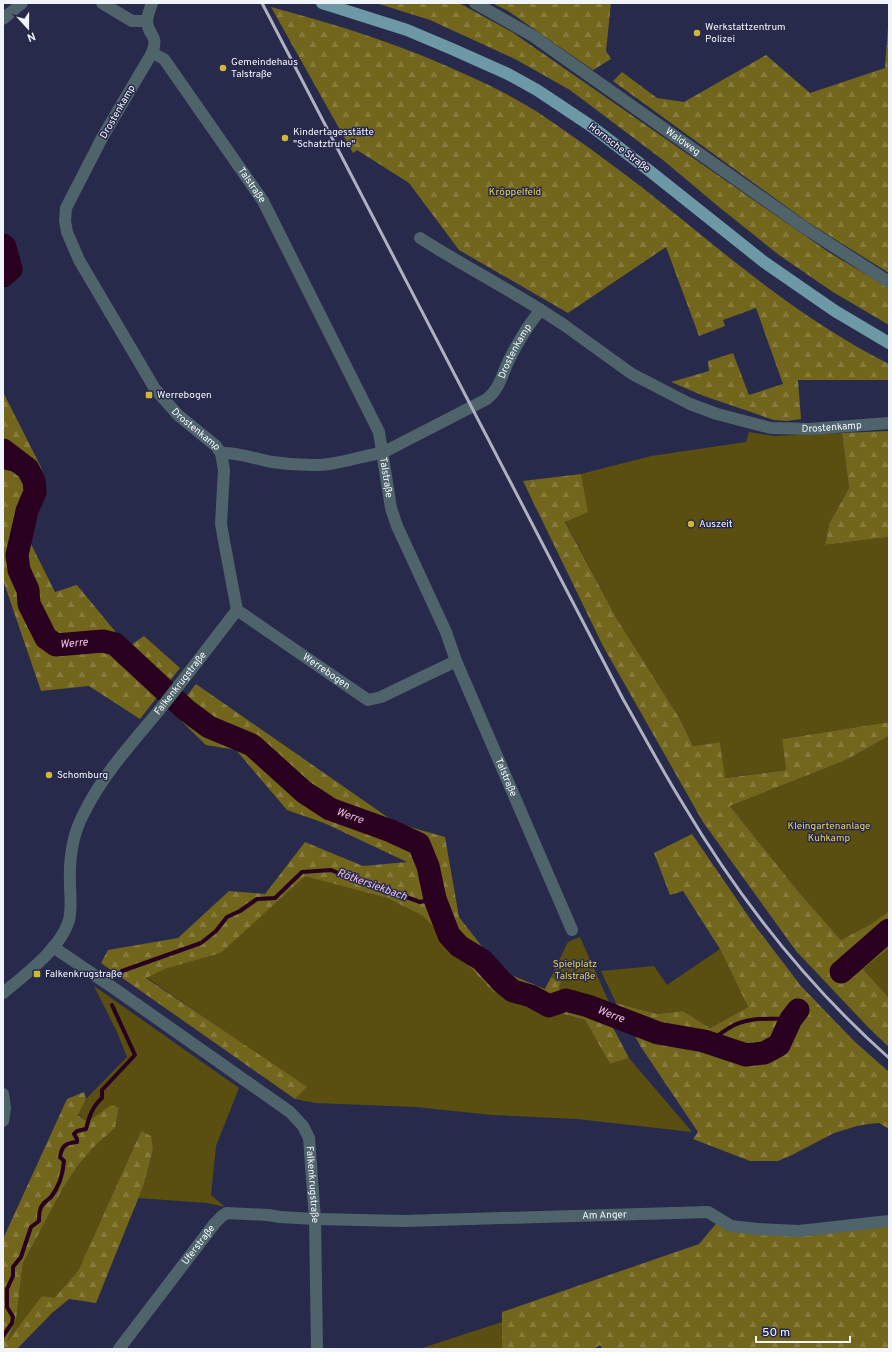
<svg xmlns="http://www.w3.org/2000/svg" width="892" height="1352" font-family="Overpass,sans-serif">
<defs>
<pattern id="forest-firs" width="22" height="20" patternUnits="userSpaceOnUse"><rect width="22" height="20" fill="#72651c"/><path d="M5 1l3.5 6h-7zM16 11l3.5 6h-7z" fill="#877c3e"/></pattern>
</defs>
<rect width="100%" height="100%" fill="#282a4b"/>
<g fill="#5a4f10">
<polygon points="749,432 774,436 842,433 849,488 829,524 825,545 889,537 889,722 782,739 786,770 724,778 720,742 693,746 680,719 617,619 565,521 587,512 581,474 651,456 746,442"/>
<polygon points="889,736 889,911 871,924 841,940 797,890 730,806 846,760"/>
<polygon points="305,875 387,898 423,916 493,992 518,1001 585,1020 610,1064 629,1058 692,1132 577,1119 492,1115 416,1107 315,1103 295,1099 306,1088 146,977 165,969 221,953"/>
<polygon points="580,937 613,1011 559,988 561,982 551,977 568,942"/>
<polygon points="889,948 889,998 863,969"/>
<polygon points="720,949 748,1007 710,1028 683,1011 657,1014 616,1003 601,971 654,966 667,985"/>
<polygon points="94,986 239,1088 216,1146 211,1195 225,1207 207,1203 138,1198 144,1184 153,1150 141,1131 78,1271 54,1298 6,1344 16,1320 23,1263 63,1188 80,1163 96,1145 115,1128 119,1109 88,1122 78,1114 86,1099 127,1057 117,1032"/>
<polygon points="502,1322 502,1349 419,1349"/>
</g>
<g fill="url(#forest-firs)">
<polygon points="376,3 459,3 512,32 830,253 889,288 889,325 833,292 779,255 719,207 663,160 570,90 515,59 430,20"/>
<polygon points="492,3 611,3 606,51 611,59 593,70 508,11"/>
<path d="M271,7C339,25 405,46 469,76C492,86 515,98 536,111C585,144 633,179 679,217C745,271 812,325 889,364V380H798L801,419L787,421L774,420L704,396L671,382L709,371L708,361L733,353L749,395L783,384L756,308L723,320L725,326L699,336L666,247L568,313L459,250L409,183L357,150L353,153Z"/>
<polygon points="889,14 889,273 809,223 613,81 622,72 657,98 684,102 766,55 810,93 885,68"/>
<polygon points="3,392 41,467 45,495 29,540 55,592 77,585 128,647 144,636 180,668 140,719 89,686 41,691 3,580"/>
<polygon points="889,431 889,537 825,545 829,524 849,488 842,433"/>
<polygon points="581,474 588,512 565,522 617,619 680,719 693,746 720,742 725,778 786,770 782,739 889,722 889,736 846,760 730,806 797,890 841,940 871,924 889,911 889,948 863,969 889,998 889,1047 869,1028 796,951 703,822 603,646 523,481"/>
<polygon points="196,684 396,823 445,837 459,917 501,971 545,989 551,977 561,982 559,988 578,1006 609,1020 629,1058 610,1064 585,1020 518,1001 493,992 423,916 387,898 305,876 221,953 165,969 146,978 307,1087 295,1099 101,963 108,950 178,938 229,891 265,894 305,842 363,866 407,862 324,823 287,810 236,750 206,745 173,713"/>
<polygon points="692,834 753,923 801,986 854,1041 889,1072 889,1129 879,1123 868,1124 857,1126 834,1133 792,1155 778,1161 750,1161 693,1139 698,1132 641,1047 616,1003 657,1014 683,1011 710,1028 748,1007 720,949 683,891 670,895 654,853"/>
<polygon points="84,1092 86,1099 78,1115 88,1122 111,1105 119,1108 115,1128 96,1145 80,1163 63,1188 23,1263 16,1320 7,1342 42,1296 54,1298 78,1271 141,1131 151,1136 153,1150 144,1184 96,1303 69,1299 52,1313 17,1349 3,1349 3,1239 67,1099"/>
<polygon points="720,1219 756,1235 789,1235 889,1225 889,1349 603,1349 600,1345 594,1349 502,1349 502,1312 699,1244"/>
</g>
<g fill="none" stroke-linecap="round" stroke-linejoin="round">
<g stroke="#290020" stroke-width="4">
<polyline points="3,467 19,471 30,473"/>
<polyline points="122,971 201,943 216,931 227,917 240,911 257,899 275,898 302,872 331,870 385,892 398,894 420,902 435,899"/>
<path d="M708,1043C715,1038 722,1032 729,1028C747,1016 771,1019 791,1019"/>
<path d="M3,1336L12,1323L13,1317L7,1307V1289L13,1276V1267L21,1257L31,1227L39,1221C39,1215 39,1208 44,1203C46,1201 49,1199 51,1197C59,1187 63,1173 64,1161L60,1157C62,1145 66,1143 77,1142V1139L74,1134L77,1131L86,1129C89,1117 92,1107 102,1098V1090L135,1055L112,1005"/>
</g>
<g stroke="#290020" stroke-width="23">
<polyline points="3,245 5,247 11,269 3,276"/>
<path id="s1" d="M3,450L28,469L34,481L35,492L27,511L17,555L19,570L28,590L29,604L46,638L56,645L103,641L115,644L186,710L209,727L252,745L304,792L330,809L391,831L419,844L428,866L435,899L449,935L459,946L482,960L502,982L513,991L531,996L549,1006L566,1000L588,1006L658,1033L704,1041L746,1055L764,1053L779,1045L791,1019L798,1010"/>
<polyline points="841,972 889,930"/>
</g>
<g stroke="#4f646a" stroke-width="12">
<polyline points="102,3 132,21 147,21"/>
<path id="s2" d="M152,3C150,9 147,16 147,22C149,38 159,34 152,53L103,136L66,208L65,221L67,232L79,260L155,389L178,415L216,446L221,453L224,470L221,524L224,541L237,610L368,700L381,697L456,661"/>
<path id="s3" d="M475,3L533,36L805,228L889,282"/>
<polyline points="3,19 22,3"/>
<path id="s4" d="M152,53L164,59L263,201L379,432L391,508L397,526L446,632L456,661L572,930"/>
<path d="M420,238C459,263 501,285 541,310"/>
<path id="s5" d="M221,453C238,452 255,459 272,462C285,464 299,465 312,465C336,466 359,456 382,453L487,399C500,388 501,377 508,362C517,344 527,325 541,310L564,325L632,374L690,404L717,414L771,428L810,429L889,423"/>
<path id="s6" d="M53,947L115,989L290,1112L303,1126L309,1138L315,1219L317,1349"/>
<path id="s7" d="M3,993C25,975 61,948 69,920C72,908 70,896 70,883C69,858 72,835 84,813C102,776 131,744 157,713C184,679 211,644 237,610"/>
<polyline points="3,1094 5,1108 3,1121"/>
<path id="s8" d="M119,1349L215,1223L222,1216L227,1213L268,1215L280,1217L315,1219L404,1221L708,1212L731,1226L758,1229L799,1231L889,1221"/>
</g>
<polyline stroke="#6d98a5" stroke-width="12" points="322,3 407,30 452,49 508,74 537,90 591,126 651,172 764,262 835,311 889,343"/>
<path stroke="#afb1c1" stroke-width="3" d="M262,3L623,699C643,734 662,770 683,804C738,897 808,986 889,1058"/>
</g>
<g fill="#cfb837" stroke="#282a4b" stroke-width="1.5">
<circle cx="697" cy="33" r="4"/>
<circle cx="223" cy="68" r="4"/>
<circle cx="285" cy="138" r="4"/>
<rect x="145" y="391" width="8" height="8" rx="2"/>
<circle cx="691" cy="524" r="4"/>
<circle cx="49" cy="775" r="4"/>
<rect x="33" y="970" width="8" height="8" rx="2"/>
</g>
<g text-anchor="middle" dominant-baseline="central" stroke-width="3" stroke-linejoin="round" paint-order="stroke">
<g font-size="10" fill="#f2f4fc" stroke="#282a4b" text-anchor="start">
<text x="705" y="27">Werkstattzentrum<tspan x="705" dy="12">Polizei</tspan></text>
<text x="231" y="62">Gemeindehaus<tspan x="231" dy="12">Talstraße</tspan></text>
<text x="293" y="132">Kindertagesstätte<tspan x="293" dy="12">"Schatztruhe"</tspan></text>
<text x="157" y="395">Werrebogen</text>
<text x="699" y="524">Auszeit</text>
<text x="57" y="775">Schomburg</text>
<text x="45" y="974">Falkenkrugstraße</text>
</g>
<g font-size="10" fill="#f2f4fc" stroke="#282a4b">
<text transform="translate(118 112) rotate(-60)">Drostenkamp</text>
<text stroke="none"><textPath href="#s3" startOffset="250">Waldweg</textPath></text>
<text transform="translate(619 148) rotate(37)">Hornsche Straße</text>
<text stroke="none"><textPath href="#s4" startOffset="167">Talstraße</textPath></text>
<text stroke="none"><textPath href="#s5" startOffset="337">Drostenkamp</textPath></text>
<text stroke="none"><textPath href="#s5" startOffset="708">Drostenkamp</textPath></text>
<text stroke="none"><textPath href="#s2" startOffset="492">Drostenkamp</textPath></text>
<text stroke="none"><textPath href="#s4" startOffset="491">Talstraße</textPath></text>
<text stroke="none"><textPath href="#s2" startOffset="794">Werrebogen</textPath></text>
<text stroke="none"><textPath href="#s7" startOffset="371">Falkenkrugstraße</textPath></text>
<text stroke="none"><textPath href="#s4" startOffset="815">Talstraße</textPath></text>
<text stroke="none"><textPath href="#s6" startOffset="368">Falkenkrugstraße</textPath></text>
<text stroke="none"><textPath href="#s8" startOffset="552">Am Anger</textPath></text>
<text stroke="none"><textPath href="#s8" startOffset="131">Uferstraße</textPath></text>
</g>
<g font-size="10" fill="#e7d050" stroke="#282a4b">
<text x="515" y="192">Kröppelfeld</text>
<text x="829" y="826">Kleingartenanlage<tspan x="829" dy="12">Kuhkamp</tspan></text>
<text x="575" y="964">Spielplatz<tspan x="575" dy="12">Talstraße</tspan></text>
</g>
<g font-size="11" font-style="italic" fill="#f3c0e2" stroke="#282a4b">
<text stroke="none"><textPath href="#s1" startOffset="241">Werre</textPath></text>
<text stroke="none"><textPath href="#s1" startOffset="577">Werre</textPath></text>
<text transform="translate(372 885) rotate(20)">Rötkersiekbach</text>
<text stroke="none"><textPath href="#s1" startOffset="938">Werre</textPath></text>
</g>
</g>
<rect width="892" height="1352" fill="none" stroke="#f2f4fc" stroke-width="8"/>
<g transform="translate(28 28) rotate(159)" stroke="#282a4b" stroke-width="3" paint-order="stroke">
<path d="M0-3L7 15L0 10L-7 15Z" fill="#f2f4fc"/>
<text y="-6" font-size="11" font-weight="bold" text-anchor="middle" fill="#f2f4fc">N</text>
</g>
<path d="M756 1336v6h94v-6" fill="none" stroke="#f2f4fc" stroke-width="2"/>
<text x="762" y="1336" font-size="12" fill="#f2f4fc" stroke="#282a4b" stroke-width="3" paint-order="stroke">50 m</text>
</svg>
